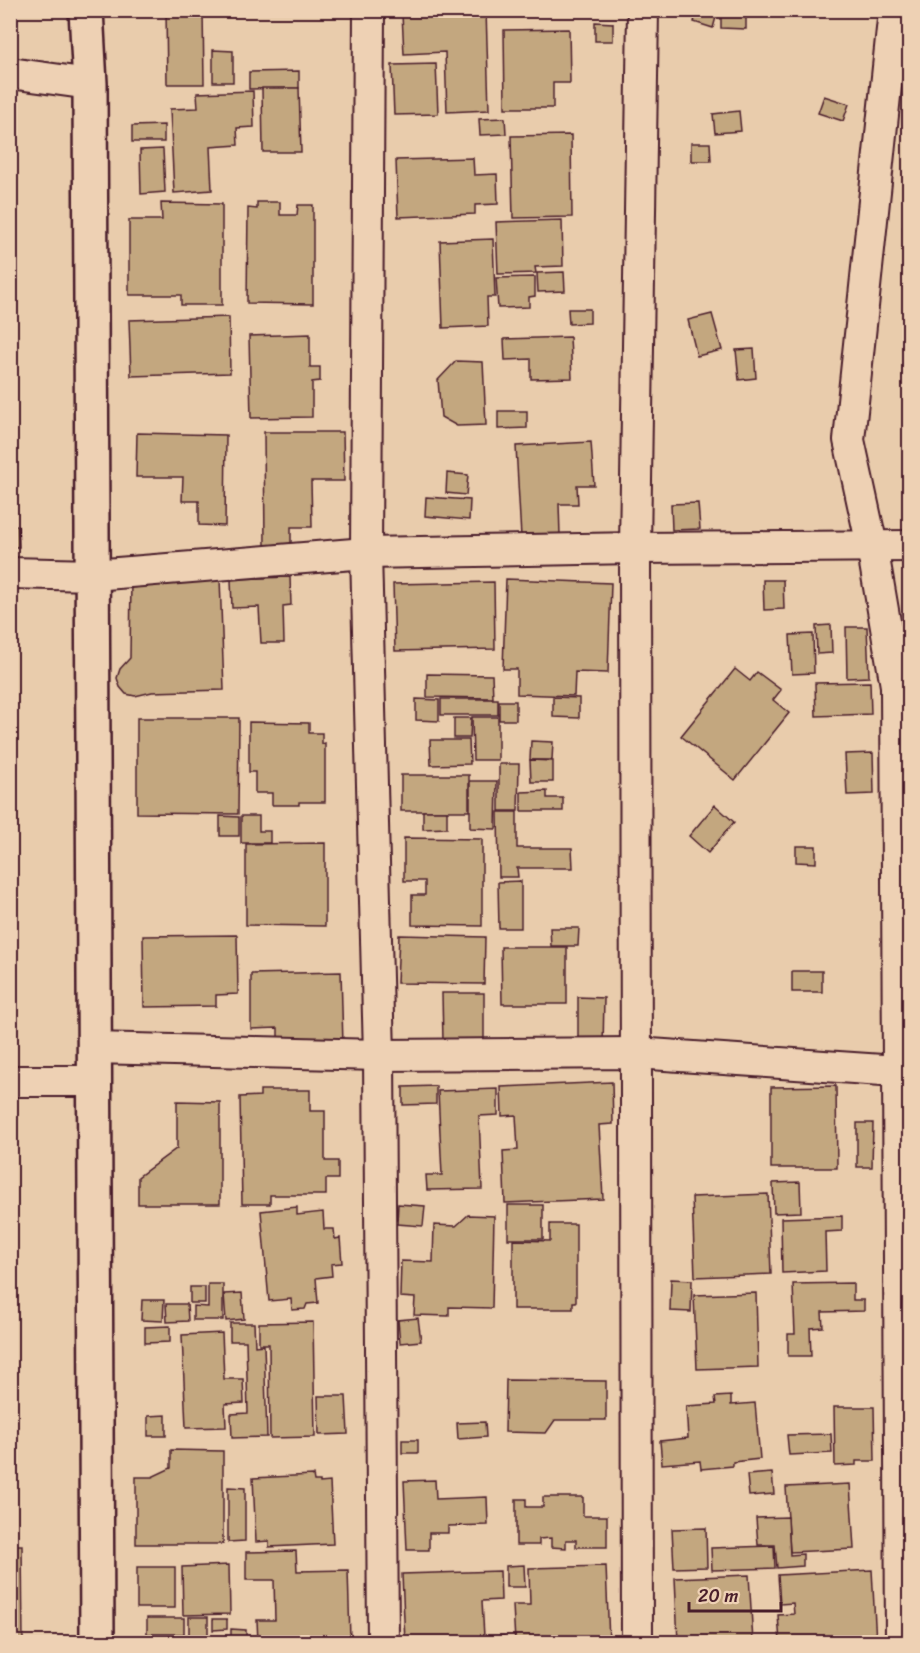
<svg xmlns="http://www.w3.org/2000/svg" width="920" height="1653" font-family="Sriracha,sans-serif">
<rect width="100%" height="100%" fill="#e9ccac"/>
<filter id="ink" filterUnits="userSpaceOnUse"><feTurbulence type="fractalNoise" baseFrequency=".0167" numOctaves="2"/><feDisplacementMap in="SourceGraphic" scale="12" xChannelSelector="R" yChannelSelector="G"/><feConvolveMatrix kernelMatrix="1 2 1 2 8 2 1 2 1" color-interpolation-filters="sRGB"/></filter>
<g filter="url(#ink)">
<g fill="#c3a77f" stroke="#4a1f2b" stroke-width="1.5">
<polygon points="166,10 203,10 204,84 167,84"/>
<polygon points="697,10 718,10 713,28 694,22"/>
<polygon points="486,11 489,110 447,112 445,52 404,54 402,14"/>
<polygon points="721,12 746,13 746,29 721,28"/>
<polygon points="595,22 613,23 613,41 595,41"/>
<polygon points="569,29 570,83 553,83 553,108 505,108 504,30"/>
<polygon points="213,50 233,51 233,82 213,82"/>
<polygon points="436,64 438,114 394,115 392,65"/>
<polygon points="299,71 299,88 249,89 249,72"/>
<polygon points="262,88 299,88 301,152 263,152"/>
<polygon points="253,91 254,127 237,128 238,145 210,147 212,190 174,193 170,109 198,108 197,93"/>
<polygon points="824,96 849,104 843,121 818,113"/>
<polygon points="739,111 741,131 715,133 713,114"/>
<polygon points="505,118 506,134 480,135 479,119"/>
<polygon points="164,125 164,142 132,142 132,126"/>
<polygon points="571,135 572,217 513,218 511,136"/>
<polygon points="691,143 710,143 711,161 691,161"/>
<polygon points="163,149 165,192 141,194 140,150"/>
<polygon points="473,158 474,175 497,174 498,204 475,205 475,214 398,217 396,160"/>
<polygon points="257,202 280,202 280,215 297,215 298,205 313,205 313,304 247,303 248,208 257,209"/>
<polygon points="161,203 222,204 222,305 181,305 181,295 129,295 129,220 162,220"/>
<polygon points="562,220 563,266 535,267 536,273 498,274 496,222"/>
<polygon points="903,227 910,227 910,252 904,252"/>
<polygon points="493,239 495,297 487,297 488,326 443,328 440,241"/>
<polygon points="564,272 565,291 538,292 537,273"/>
<polygon points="535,277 535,296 529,297 529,307 498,308 496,278"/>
<polygon points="568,309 590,309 590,323 569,324"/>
<polygon points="712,314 722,350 697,356 688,320"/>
<polygon points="229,317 230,373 131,376 129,320"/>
<polygon points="310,334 310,367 320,367 320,381 312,382 312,417 251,418 249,336"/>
<polygon points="570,337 572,378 531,379 531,359 505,360 504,339"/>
<polygon points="754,349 756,378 739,380 736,350"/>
<polygon points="456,361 483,362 486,425 457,426 441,417 438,380"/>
<polygon points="498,411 527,411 527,428 498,429"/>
<polygon points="264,432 343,432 344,481 311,481 312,527 291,527 291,545 265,545"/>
<polygon points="137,433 226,435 225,526 199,525 199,501 182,501 183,477 136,477"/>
<polygon points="591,442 594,485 577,485 578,504 559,504 560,535 521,537 516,446"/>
<polygon points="447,473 468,475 466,495 446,493"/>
<polygon points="426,497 470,500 469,520 425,516"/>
<polygon points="698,503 700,529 672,530 671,504"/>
<polygon points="10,526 18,526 19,547 10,547"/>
<polygon points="290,577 291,605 283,606 284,643 261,643 259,607 232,608 231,579"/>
<polygon points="220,578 224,690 152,692 135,696 126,694 120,687 117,678 120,669 130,658 131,579"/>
<polygon points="506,579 611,583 608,673 575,672 574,696 517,694 517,669 503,669"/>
<polygon points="763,580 783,580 784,609 764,610"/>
<polygon points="494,582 495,649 395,651 393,584"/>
<polygon points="831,625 832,653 817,654 816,626"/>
<polygon points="846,627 867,627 869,677 847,678"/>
<polygon points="813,634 814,673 792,674 790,635"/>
<polygon points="735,669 750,681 757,672 781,690 773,700 789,713 735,780 681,736"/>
<polygon points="427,674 492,675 493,698 427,697"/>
<polygon points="870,682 871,714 816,716 815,683"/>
<polygon points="553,697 579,698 579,718 553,717"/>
<polygon points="416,699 439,700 439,721 416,720"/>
<rect x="441" y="699" width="57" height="16"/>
<rect x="499" y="701" width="17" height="19"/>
<polygon points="472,717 498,717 498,760 473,760"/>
<polygon points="137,718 239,718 238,814 137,813"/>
<polygon points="454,718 471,718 470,738 454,738"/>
<polygon points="249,722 309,723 309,733 322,733 322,744 325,743 325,802 299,802 299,805 272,805 272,793 255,793 255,772 249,772"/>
<polygon points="10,738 15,738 14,772 10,772"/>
<polygon points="430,740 469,740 470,764 431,765"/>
<polygon points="531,741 553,742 552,760 530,760"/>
<polygon points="873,753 874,794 847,795 845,754"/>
<polygon points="530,760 553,761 553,782 531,782"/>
<polygon points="499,764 519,764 518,811 499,811"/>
<rect x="401" y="775" width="68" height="36"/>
<polygon points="470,781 497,781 496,829 470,828"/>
<polygon points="547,791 547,798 563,798 563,811 521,811 521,792"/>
<rect x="10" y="795" width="5" height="23"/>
<polygon points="715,805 734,822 708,853 689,836"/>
<polygon points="423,811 447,811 447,828 423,829"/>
<polygon points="498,812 517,812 517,848 572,848 573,868 517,868 518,877 499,877"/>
<polygon points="220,816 239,817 239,836 220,836"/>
<polygon points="241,816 259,816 259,831 270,831 270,843 241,843"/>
<polygon points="404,838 482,839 482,926 412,925 412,895 425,895 425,881 404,881"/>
<polygon points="325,843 325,926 246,925 246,844"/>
<polygon points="796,846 816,846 816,863 796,862"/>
<polygon points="521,881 521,928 499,928 498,882"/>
<polygon points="550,928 579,928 578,946 551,946"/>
<polygon points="237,935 238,994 216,995 216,1006 144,1007 143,936"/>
<polygon points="399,935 485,937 484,984 397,983"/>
<polygon points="501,947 567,947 567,1004 502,1004"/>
<rect x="792" y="971" width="30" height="21"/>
<polygon points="341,972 343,1045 278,1046 278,1028 251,1029 251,974"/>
<polygon points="442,993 484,993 484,1042 443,1042"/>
<polygon points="578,997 604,998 603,1047 578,1047"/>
<polygon points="612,1082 613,1124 599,1125 603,1199 505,1203 503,1151 518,1150 516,1115 502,1116 501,1087"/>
<polygon points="436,1086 436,1104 403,1105 403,1087"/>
<polygon points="836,1086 837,1168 771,1168 771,1087"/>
<polygon points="498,1089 498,1115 479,1116 482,1189 427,1190 426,1175 442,1175 438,1091"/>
<polygon points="260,1090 310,1090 310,1111 325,1111 325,1161 338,1161 338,1179 326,1179 326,1195 270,1195 270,1204 242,1204 240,1097 260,1096"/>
<polygon points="177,1101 220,1102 220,1204 138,1204 138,1177 177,1148"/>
<polygon points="857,1123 873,1123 872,1167 857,1167"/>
<polygon points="800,1182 801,1212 774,1213 773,1183"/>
<polygon points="768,1194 771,1274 695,1277 692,1197"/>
<polygon points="398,1204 425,1206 423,1226 397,1224"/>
<rect x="508" y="1205" width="35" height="34"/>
<polygon points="297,1207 297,1215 323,1212 324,1229 334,1229 335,1239 340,1238 342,1263 331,1264 332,1276 316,1278 318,1303 307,1304 305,1309 292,1310 291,1299 269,1301 261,1211"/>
<polygon points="468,1215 494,1216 492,1308 449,1307 449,1316 414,1315 415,1298 400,1297 401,1261 433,1262 434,1225 456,1226"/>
<polygon points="842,1216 842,1231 825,1232 826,1271 782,1273 781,1218"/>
<polygon points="550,1224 576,1224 576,1302 573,1302 573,1309 513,1309 513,1240 550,1241"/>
<polygon points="671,1279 692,1280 691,1312 670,1311"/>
<polygon points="853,1283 853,1300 864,1300 864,1311 822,1312 823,1327 810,1328 811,1356 788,1356 788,1334 795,1334 793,1284"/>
<polygon points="208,1284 223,1284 223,1320 193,1320 193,1306 208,1307"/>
<rect x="190" y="1287" width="15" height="16"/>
<polygon points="242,1293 244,1319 226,1321 224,1294"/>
<polygon points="756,1293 758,1367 697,1369 694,1295"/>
<polygon points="142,1300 164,1300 163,1321 141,1320"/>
<polygon points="166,1304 187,1304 188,1321 167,1322"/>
<polygon points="418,1318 421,1341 400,1343 398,1320"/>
<polygon points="313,1322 315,1437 270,1438 269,1344 259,1344 259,1323"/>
<polygon points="230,1323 254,1323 255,1346 264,1345 267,1437 232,1438 231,1414 248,1413 246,1341 230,1341"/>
<polygon points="170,1326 170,1342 145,1343 145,1327"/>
<polygon points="222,1333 224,1379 243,1379 244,1403 225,1404 226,1427 186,1428 182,1335"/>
<polygon points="506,1380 606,1381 606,1420 555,1420 546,1433 505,1432"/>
<polygon points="318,1396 346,1396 348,1434 319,1435"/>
<polygon points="731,1396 731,1405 755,1403 760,1459 733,1462 733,1466 701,1469 700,1461 662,1464 660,1441 688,1438 686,1406 716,1404 715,1397"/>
<polygon points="834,1407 874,1407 875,1461 856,1461 856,1465 835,1466"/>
<polygon points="166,1415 166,1436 148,1436 148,1416"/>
<polygon points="485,1422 486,1437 458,1439 457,1423"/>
<polygon points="831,1434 832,1453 789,1455 787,1435"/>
<rect x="402" y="1440" width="16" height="13"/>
<polygon points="171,1450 223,1451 223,1544 136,1544 136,1477 152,1477 171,1468"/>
<polygon points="772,1473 774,1494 749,1496 747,1475"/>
<polygon points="313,1475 314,1481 320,1481 320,1483 330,1482 333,1544 269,1547 269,1541 256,1542 253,1478"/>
<polygon points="435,1480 436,1499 487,1497 488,1525 448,1526 448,1533 429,1533 429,1550 407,1550 404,1481"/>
<polygon points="850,1484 854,1549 790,1552 786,1487"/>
<polygon points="228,1487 245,1488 245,1541 228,1542"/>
<polygon points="543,1497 583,1497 583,1516 607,1516 607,1547 576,1547 576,1540 566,1540 566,1548 551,1547 551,1538 539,1539 539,1545 516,1545 516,1499 526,1499 526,1507 543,1507"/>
<polygon points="788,1517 790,1555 803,1554 803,1566 777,1568 775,1545 758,1545 756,1518"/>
<polygon points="706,1528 707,1567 674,1568 672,1529"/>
<polygon points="10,1545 22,1545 23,1642 10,1642"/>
<polygon points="774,1546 775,1568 712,1570 711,1548"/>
<polygon points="296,1551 297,1571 348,1570 350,1639 365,1639 365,1642 258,1642 257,1620 275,1620 274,1580 246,1580 246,1552"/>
<polygon points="229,1565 230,1614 183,1615 182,1567"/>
<polygon points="524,1565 525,1587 506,1587 506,1566"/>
<polygon points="606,1566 609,1642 515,1642 513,1605 530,1605 529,1568"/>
<rect x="137" y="1567" width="38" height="41"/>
<polygon points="872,1570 876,1642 780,1642 778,1615 794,1614 793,1603 780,1604 778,1575"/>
<polygon points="500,1571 501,1600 482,1601 484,1637 504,1636 504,1642 405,1642 402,1574"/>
<polygon points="749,1575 753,1642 678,1642 675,1578"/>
<rect x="189" y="1617" width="19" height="18"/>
<rect x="147" y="1618" width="37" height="16"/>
<polygon points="213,1619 227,1619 227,1629 213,1630"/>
<polygon points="231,1629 246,1630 246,1642 231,1642"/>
<polygon points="147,1636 184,1636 184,1642 148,1642"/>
</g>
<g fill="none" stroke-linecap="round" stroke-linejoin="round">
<defs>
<g id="minor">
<polyline points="369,10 366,553 379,1055 383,1642"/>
<polyline points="894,10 849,440 872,546 896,686 901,1642"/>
<polyline points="10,73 90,84"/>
<polyline points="10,573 93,575 366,553 635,548 910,546"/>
<polyline points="94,1048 379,1055 636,1053 897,1071 910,1071"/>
<polyline points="10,1081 94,1081"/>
<polyline points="637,1642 635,548 643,10"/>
</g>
<polyline id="tertiary" points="86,10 90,84 97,1642"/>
</defs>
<use href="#minor" stroke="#4a1f2b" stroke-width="34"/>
<use href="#tertiary" stroke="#4a1f2b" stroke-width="38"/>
<use href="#minor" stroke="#eed1b4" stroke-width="30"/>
<use href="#tertiary" stroke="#eed1b4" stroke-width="33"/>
</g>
</g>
<rect width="920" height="1653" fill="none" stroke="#eed1b4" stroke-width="36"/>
<rect x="18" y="18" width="884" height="1617" fill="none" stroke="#4a1f2b" stroke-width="2" filter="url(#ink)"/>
<path d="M689 1602v9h92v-9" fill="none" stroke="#4a1f2b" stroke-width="3"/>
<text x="698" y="1602" font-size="18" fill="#4a1f2b" stroke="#eed1b4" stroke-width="4.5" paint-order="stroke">20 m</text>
</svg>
